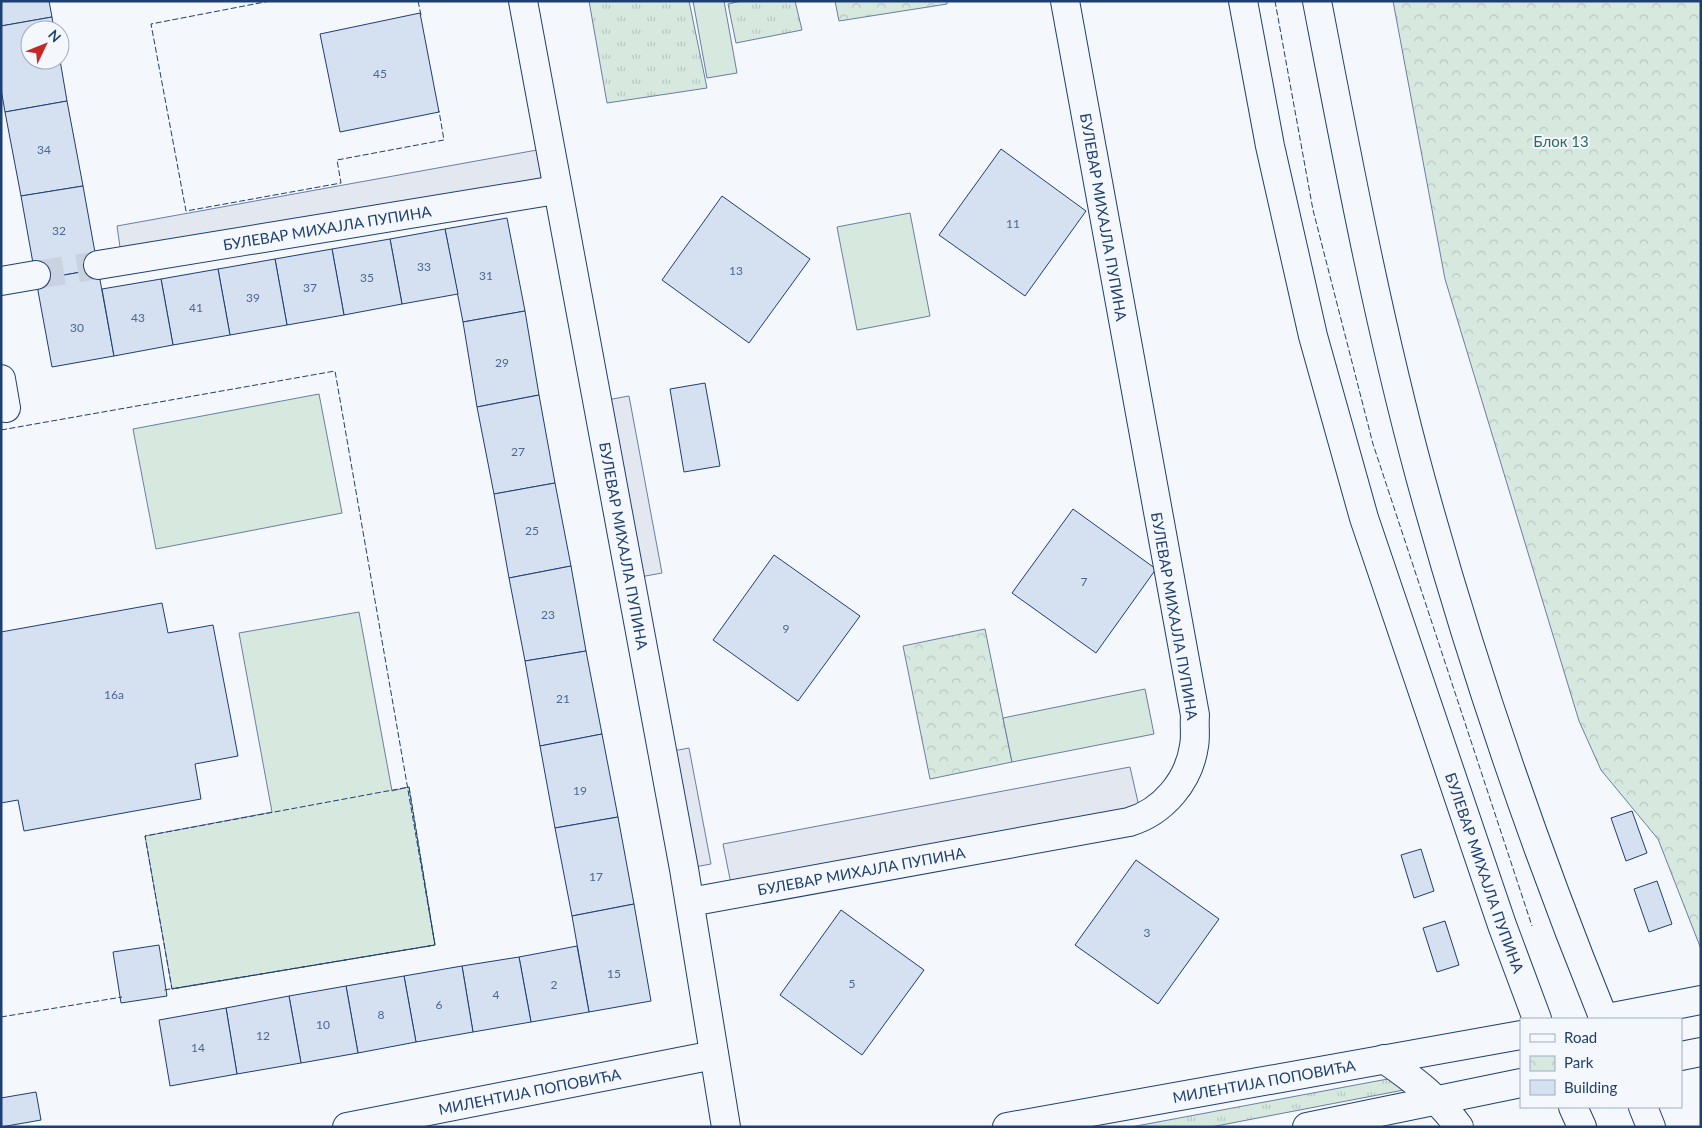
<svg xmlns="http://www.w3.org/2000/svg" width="1702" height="1128" font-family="Lato,sans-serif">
<defs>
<pattern id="grass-tufts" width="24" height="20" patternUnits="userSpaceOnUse" patternTransform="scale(1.25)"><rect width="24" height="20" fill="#d7e8df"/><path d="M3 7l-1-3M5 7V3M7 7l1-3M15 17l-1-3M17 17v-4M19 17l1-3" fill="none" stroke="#b8c8c3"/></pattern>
<pattern id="park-crowns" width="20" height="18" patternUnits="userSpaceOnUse" patternTransform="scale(1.25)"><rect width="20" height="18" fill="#d7e8df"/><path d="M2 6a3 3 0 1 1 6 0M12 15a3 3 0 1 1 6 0" fill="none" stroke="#b8c8c3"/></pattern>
</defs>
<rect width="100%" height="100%" fill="#f4f7fb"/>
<g fill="url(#grass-tufts)" stroke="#687fa3">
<polygon points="589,1 689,1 707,88 607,103"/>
<polygon points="741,1 795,1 802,30 736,43 728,4"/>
<polygon points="1393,1078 1409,1089 1211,1127 1131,1127"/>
</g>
<g fill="url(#park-crowns)" stroke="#687fa3">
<polygon points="835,1 947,1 947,4 839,21"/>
<polygon points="1393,1 1701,1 1701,949 1658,839 1601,770 1579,721 1445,279"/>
<polygon points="985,629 1012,762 930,779 903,646"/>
</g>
<g fill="#d7e8df" stroke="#687fa3">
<polygon points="693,1 724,1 737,73 707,78"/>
<polygon points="910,213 930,316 857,330 837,227"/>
<polygon points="319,394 342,513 156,549 133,429"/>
<polygon points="359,612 392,791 409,787 435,945 172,989 145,836 272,812 239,633"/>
<polygon points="1145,689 1154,734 1012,762 1003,718"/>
</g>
<g fill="#e3e8f0" stroke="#687fa3">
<polygon points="548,148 556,190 122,261 117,226"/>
<polygon points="629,396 662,573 629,579 596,402"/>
<polygon points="689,748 711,864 684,869 662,753"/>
<polygon points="1130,767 1140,811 731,884 723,844"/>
</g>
<g fill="#d5e0f0" stroke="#1d3f73">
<polygon points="1,1 49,1 52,17 1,26"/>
<polygon points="420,13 439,112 340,132 320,34"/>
<polygon points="52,17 54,30 30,30 30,60 60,60 67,101 5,112 1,89 1,26"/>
<polygon points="67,101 83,186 21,196 5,112"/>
<polygon points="1001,149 1086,211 1025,296 939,235"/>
<polygon points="83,186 98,269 36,280 21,196"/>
<polygon points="722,196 810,259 749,343 662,280"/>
<polygon points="507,218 525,311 463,322 445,229"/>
<polygon points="445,229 458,294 402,304 390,239"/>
<polygon points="390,239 402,304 344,315 332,249"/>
<polygon points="332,249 344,315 287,325 275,259"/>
<polygon points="275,259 287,325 230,335 218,269"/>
<polygon points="98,269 114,356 52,367 36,280"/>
<polygon points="218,269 230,335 173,345 161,279"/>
<polygon points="161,279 173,345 114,356 102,289"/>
<polygon points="525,311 539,395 477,407 463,322"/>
<polygon points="705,383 720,466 684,472 670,389"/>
<polygon points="539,395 555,483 494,494 477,407"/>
<polygon points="555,483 571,566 509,578 494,494"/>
<polygon points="1073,509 1156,569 1096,653 1012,593"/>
<polygon points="774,555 860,616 798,701 713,640"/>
<polygon points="571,566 586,651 525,661 509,578"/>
<polygon points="162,603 168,633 213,625 238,756 195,764 201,799 24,831 18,800 1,803 1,632"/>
<polygon points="586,651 602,734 540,746 525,661"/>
<polygon points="602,734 618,817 555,828 540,746"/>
<polygon points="1632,811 1647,853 1626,861 1611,818"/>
<polygon points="618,817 634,904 572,916 555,828"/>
<polygon points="1421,849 1434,891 1414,898 1401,855"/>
<polygon points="1136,860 1219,919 1158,1004 1075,945"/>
<polygon points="1657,881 1672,924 1649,932 1634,889"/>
<polygon points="634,904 651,1001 589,1012 572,916"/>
<polygon points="841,910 924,970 862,1055 780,995"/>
<polygon points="1445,921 1459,965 1437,972 1423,928"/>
<polygon points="159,945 167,996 121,1003 113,952"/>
<polygon points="577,946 589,1012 531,1022 519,957"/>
<polygon points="519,957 531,1022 473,1032 462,966"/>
<polygon points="462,966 473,1032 416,1042 404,976"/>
<polygon points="404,976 416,1042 358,1053 346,986"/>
<polygon points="346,986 358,1053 301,1063 289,996"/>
<polygon points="289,996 301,1063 237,1074 226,1008"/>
<polygon points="226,1008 237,1074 170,1086 159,1020"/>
<polygon points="36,1092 41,1120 1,1127 1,1098"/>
</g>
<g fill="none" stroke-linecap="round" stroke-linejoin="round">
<polyline stroke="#c9d2e0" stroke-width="28" stroke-dasharray="28 14" stroke-linecap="butt" points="36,275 98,265"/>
<defs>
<g id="minor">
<path id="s1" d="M523,1L684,869L726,1127"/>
<path id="s2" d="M98,265L556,190"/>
<polyline points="1,281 36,275"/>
<polyline points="1,379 6,408"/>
<path id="s3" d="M690,902L1129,822C1163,812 1189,781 1194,746C1196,736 1194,725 1195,715L1065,1"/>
<polyline points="1602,1019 1701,1000"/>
<polyline points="1681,1056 1701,1052"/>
<path d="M1384,1059C1413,1079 1438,1098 1459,1127"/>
<path id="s4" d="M347,1127L714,1055"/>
<path id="s5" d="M1007,1127L1521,1035"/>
<polyline points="1307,1127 1521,1083"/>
</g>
<g id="major">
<path id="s6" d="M1243,1L1270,146L1313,336L1364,518L1502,925L1537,1019"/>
<path d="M1317,1C1348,162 1378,322 1421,480C1471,662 1533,844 1604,1019"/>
<polyline points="1573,1107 1582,1127"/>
<polyline points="1643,1107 1651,1127"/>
</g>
</defs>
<use href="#minor" stroke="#1d3f73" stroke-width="30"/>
<use href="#major" stroke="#1d3f73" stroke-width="30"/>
<use href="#minor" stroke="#f4f7fb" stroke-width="28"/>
<use href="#major" stroke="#f4f7fb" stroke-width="28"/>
<g stroke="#1d3f73" stroke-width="1" stroke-dasharray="6 2.5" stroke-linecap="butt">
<polyline points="270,1 151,24 186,211 341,183 337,160 444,140 439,111"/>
<polyline points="418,1 421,15"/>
<polyline points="1275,1 1313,210 1373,444 1532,926"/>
<polyline points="1,430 335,371 435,945 164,990"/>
<polygon points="409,787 435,945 172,989 145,836"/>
<polyline points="1,1017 122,997"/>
</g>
</g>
<g text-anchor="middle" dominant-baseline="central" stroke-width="4" stroke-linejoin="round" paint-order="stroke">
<g font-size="12" fill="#4b6792">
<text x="380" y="73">45</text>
<text x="44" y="149">34</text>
<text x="1013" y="223">11</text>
<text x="59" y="230">32</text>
<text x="424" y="266">33</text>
<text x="736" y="270">13</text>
<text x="486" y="275">31</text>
<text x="367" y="277">35</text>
<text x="310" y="287">37</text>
<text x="253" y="297">39</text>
<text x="196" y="307">41</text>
<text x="138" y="317">43</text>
<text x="77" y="327">30</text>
<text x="502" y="362">29</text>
<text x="518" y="451">27</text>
<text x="532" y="530">25</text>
<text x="1084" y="581">7</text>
<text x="548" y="614">23</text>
<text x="786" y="628">9</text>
<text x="114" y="694">16a</text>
<text x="563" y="698">21</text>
<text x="580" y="790">19</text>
<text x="596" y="876">17</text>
<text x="1147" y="932">3</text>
<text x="614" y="973">15</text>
<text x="852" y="983">5</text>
<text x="554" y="984">2</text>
<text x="496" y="994">4</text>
<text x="439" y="1004">6</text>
<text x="381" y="1014">8</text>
<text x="323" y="1024">10</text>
<text x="263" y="1035">12</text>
<text x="198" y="1047">14</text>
</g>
<g font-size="15" fill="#2c6c60" stroke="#f4f7fb">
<text x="1561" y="141">Блок 13</text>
</g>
<g font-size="15" fill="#1d3f73" stroke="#f4f7fb">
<text transform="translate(1104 217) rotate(80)">БУЛЕВАР МИХАЈЛА ПУПИНА</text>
<text stroke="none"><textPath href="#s2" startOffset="232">БУЛЕВАР МИХАЈЛА ПУПИНА</textPath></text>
<text stroke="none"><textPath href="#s1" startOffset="554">БУЛЕВАР МИХАЈЛА ПУПИНА</textPath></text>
<text transform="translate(1175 616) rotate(80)">БУЛЕВАР МИХАЈЛА ПУПИНА</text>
<text stroke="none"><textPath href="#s3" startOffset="174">БУЛЕВАР МИХАЈЛА ПУПИНА</textPath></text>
<text stroke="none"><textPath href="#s6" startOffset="906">БУЛЕВАР МИХАЈЛА ПУПИНА</textPath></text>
<text stroke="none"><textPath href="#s5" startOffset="261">МИЛЕНТИЈА ПОПОВИЋА</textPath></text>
<text stroke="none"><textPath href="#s4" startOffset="186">МИЛЕНТИЈА ПОПОВИЋА</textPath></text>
</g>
</g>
<rect width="1702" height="1128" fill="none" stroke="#1d3f73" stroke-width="5"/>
<rect x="1520" y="1018" width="162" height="90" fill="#f4f7fb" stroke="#9eadc5"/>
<rect x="1530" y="1034" width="25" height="8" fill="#f4f7fb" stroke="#9eadc5"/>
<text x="1564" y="1043" font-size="15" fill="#1d3f73">Road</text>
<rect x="1530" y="1056" width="25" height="15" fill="url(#park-crowns)" stroke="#9eadc5"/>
<text x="1564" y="1068" font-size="15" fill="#1d3f73">Park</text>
<rect x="1530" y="1080" width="25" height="15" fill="#d5e0f0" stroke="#9eadc5"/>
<text x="1564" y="1093" font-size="15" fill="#1d3f73">Building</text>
<g transform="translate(45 45) rotate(47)"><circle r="24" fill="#f4f7fb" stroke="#9eadc5"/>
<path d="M0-4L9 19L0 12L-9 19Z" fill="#c62828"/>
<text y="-8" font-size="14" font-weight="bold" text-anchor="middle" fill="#1d3f73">N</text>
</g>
</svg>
